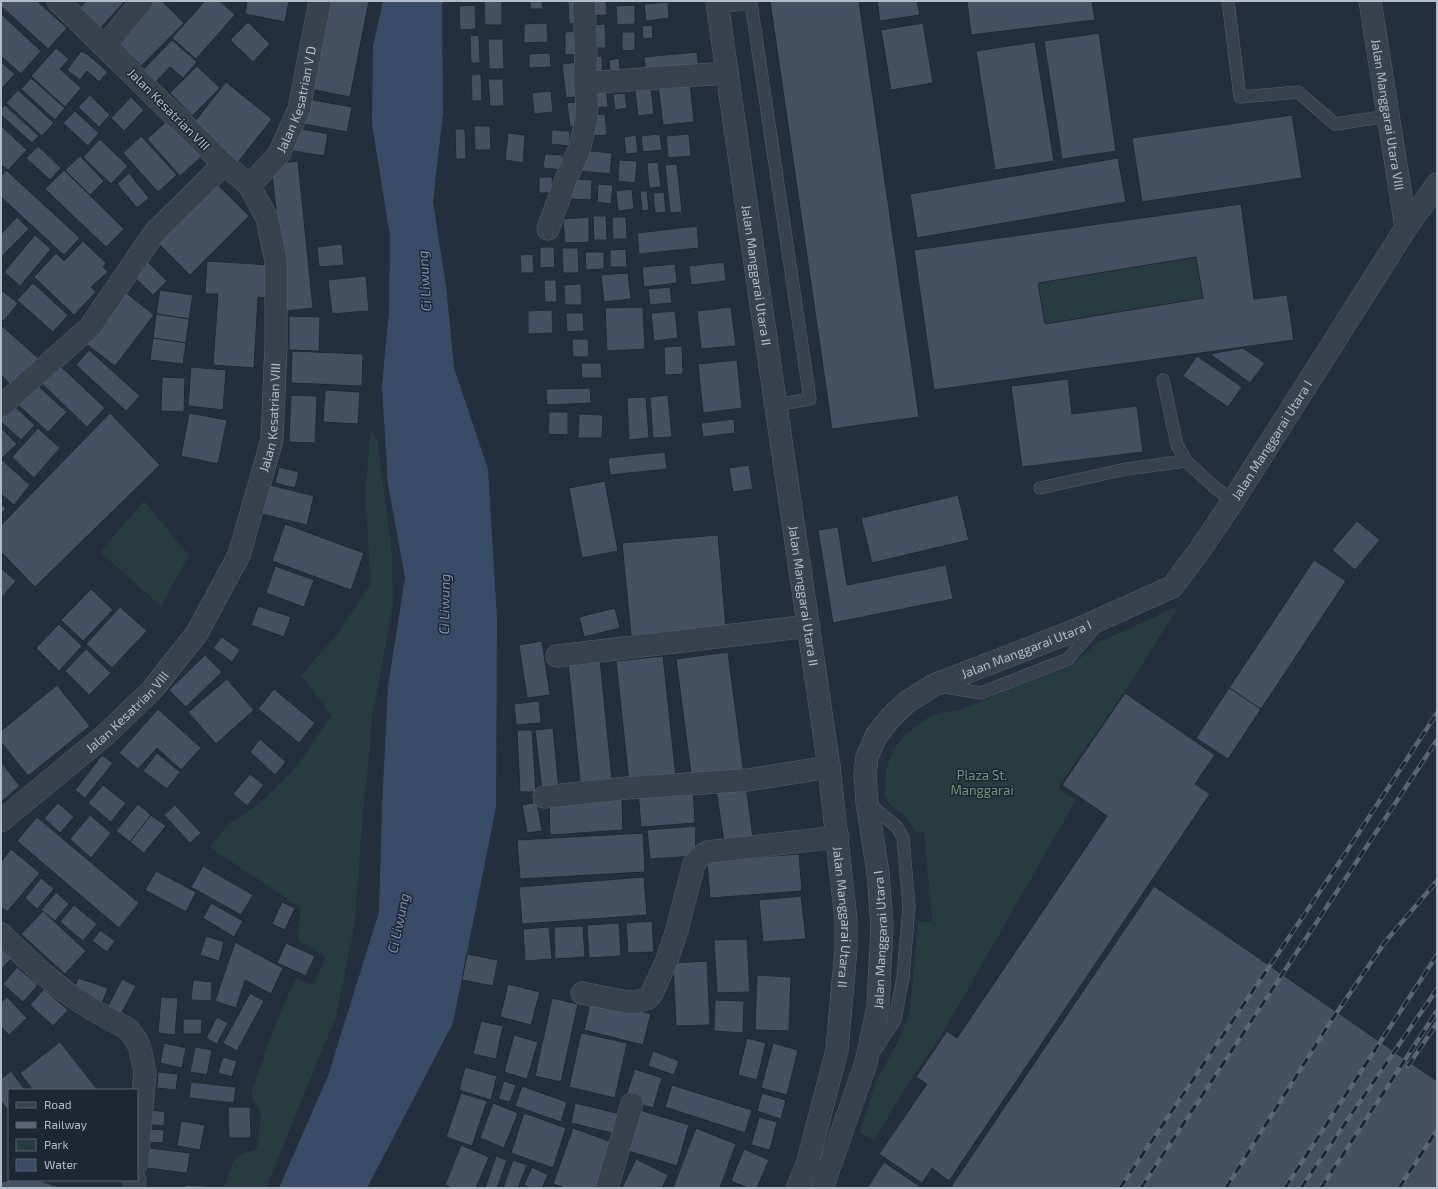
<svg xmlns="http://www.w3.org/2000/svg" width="1438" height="1189" font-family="'Exo 2',sans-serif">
<rect width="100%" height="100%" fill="#242f3e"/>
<g fill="#263c3f">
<polygon points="1196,257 1203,298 1045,324 1038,283"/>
<polygon points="371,431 377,439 392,553 393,604 372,719 368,768 363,810 355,922 337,1014 266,1188 224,1188 235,1157 257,1149 261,1114 251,1094 271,1036 295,979 313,985 326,957 298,940 300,907 210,847 228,824 260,803 297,766 331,715 301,675 335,637 371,583 365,492"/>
<polygon points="144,501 189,555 161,606 100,552"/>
<polygon points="1179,606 1133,679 1058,788 1076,800 944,1031 899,1098 874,1141 860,1132 875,1084 901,1036 908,1017 913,981 918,922 932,921 924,831 915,832 911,822 888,802 885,792 886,770 893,750 907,733 926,719 940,713 960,710 1076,662 1097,643"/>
</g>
<polygon fill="#394c67" points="383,1 444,1 442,5 443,113 433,202 446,286 454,368 488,469 497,619 496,807 453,1023 367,1188 279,1188 328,1076 379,912 382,809 388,686 405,578 388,484 382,387 389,310 390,236 372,124 373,46"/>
<g fill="#455162" stroke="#1f2835" fill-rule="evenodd">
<polygon points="1,1 37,1 67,28 48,49 1,6"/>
<polygon points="86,1 125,1 97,32 76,12"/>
<polygon points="150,1 162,1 184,23 141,66 113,38"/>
<polygon points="205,1 220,1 235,15 196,59 172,38"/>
<polygon points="247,1 289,1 285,22 245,14"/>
<polygon points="323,1 369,1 350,97 305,88"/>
<polygon points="484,1 502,1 502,25 485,25"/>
<polygon points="530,1 542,1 543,9 530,9"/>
<polygon points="568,1 581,1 582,23 569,24"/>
<polygon points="589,1 606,1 607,15 589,16"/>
<polygon points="770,1 859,1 919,417 832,429"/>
<polygon points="877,1 917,1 920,15 880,21"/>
<polygon points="967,1 1092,1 1095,20 971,35"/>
<polygon points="668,2 669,18 646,21 644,4"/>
<polygon points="475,5 476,29 460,30 459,6"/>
<polygon points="635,5 635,24 617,25 616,6"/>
<polygon points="1,14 41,51 21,74 1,56"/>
<polygon points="248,22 270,44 253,62 230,40"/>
<polygon points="547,23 548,42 524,43 524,24"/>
<polygon points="923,23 933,83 891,90 881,30"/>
<polygon points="605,24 606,48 591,48 590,25"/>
<polygon points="652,25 653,38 643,39 642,26"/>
<polygon points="581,31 582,54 565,55 565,32"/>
<polygon points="622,32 635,32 635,50 622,51"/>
<polygon points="1099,33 1116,151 1062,159 1044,41"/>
<polygon points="479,35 480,63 471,63 470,36"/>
<polygon points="488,39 503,39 504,69 489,69"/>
<polygon points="172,40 197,62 183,78 170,67 153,85 139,74"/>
<polygon points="1035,42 1054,161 995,170 976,51"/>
<polygon points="56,48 69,59 60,69 81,88 65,107 31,76"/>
<polygon points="81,51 87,54 108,72 99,82 87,71 80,80 67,70"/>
<polygon points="697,52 699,71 646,77 644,57"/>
<polygon points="550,53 551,67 529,68 529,54"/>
<polygon points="602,56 603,77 591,78 590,57"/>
<polygon points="619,58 621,78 611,79 609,60"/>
<polygon points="1,62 15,74 1,89"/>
<polygon points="578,62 582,96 566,98 562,64"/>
<polygon points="197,66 220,88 192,116 170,93"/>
<polygon points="481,74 482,101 472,101 471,75"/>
<polygon points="31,78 65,108 55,120 21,89"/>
<polygon points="488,79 503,79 504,106 490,106"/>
<polygon points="650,81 654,114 638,116 634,83"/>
<polygon points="226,82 272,119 238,162 192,125"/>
<polygon points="690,82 694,122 663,125 658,85"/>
<polygon points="606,85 608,107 595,108 593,87"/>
<polygon points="18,90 54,123 42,136 6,103"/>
<polygon points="551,91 553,112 534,114 532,93"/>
<polygon points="625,93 627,108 615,110 613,94"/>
<polygon points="90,95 110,115 99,127 78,107"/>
<polygon points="131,97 144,110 124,131 111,118"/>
<polygon points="302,98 352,107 347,132 298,123"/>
<polygon points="580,101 583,125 570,127 567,103"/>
<polygon points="5,105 39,136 32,143 1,115 1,109"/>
<polygon points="75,111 99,133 88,146 63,123"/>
<polygon points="605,114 607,135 593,136 590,115"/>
<polygon points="1292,115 1302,178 1142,202 1132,138"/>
<polygon points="168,120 201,157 180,176 147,139"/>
<polygon points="1,126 27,150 8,170 1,165"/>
<polygon points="474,126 490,126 491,150 475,150"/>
<polygon points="291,127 328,134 324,156 287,150"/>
<polygon points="455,129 465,129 466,159 456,159"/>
<polygon points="552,130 570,131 569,146 551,144"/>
<polygon points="508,133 525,135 523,163 505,160"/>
<polygon points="660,134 662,150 643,152 641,136"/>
<polygon points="689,134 691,156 668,158 666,136"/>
<polygon points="636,135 638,153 626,154 624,137"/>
<polygon points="141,136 177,175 158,192 123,153"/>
<polygon points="100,139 128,166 111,184 83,157"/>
<polygon points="38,146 61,168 50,180 26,158"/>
<polygon points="581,150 612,153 610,174 579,171"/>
<polygon points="545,154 563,155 561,170 543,168"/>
<polygon points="80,156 104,181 90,195 65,170"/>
<polygon points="1118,158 1126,202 917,238 910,194"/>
<polygon points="619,160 637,161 635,183 618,181"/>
<polygon points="298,161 313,308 287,311 271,164"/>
<polygon points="658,162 661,187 649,188 647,163"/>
<polygon points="677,164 682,212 670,213 665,165"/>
<polygon points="6,170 80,238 64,255 1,197 1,176"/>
<polygon points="64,170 124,229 106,247 45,189"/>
<polygon points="129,173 149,198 137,208 117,184"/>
<polygon points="539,177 552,177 553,193 539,193"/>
<polygon points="572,179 592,180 591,200 571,199"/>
<polygon points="214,181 249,216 190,275 155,240"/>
<polygon points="598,184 613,185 611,204 597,202"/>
<polygon points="632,189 634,209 618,211 616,191"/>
<polygon points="640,191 647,191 649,210 642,211"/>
<polygon points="664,192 666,212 655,213 653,193"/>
<path d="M1241,204L1254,299L1287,295L1294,340L934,390L914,250ZM1196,257L1203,298L1045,324L1038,283Z"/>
<polygon points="593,216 606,216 607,240 594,240"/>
<polygon points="17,217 29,229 1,257 1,234"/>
<polygon points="589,217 589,242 565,243 563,219"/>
<polygon points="612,217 626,217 627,239 613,239"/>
<polygon points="697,226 699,248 639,254 637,233"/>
<polygon points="35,235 51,249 20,286 4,272"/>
<polygon points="83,241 106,263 103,267 108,272 91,287 96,292 74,315 34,277 56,253 64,261"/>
<polygon points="342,244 344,265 319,267 317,247"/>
<polygon points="540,247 554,247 555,267 540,268"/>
<polygon points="562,248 578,248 579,273 563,273"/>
<polygon points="626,249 627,267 610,267 610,250"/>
<polygon points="585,252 604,252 604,269 586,270"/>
<polygon points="533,254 534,273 521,273 520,255"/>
<polygon points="144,258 167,281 153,295 130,273"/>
<polygon points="207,261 270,265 268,298 258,297 254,368 213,365 218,294 205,294"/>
<polygon points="724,262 726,281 691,285 689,266"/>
<polygon points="675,264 677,283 644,287 642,267"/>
<polygon points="628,273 631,299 604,302 601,275"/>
<polygon points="366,276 369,311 332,314 328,280"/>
<polygon points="544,280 556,280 557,302 545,302"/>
<polygon points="33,283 68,315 53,332 17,300"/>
<polygon points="581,284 582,305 565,305 564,285"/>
<polygon points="670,287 672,303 650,305 648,289"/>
<polygon points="1,290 18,303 4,321 1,319"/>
<polygon points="160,290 193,295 189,319 156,314"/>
<polygon points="125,292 154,315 115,366 85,343"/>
<polygon points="643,307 645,349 607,351 605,308"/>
<polygon points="731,307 736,346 701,349 697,311"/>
<polygon points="552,310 553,333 528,334 528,311"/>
<polygon points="675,311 678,338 654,341 651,313"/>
<polygon points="566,313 583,313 584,331 567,332"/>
<polygon points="156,314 189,319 186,343 153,338"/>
<polygon points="289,316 320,317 319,351 289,350"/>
<polygon points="1,325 38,358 12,386 1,375"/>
<polygon points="153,338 186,343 183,364 150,360"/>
<polygon points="572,339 588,339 589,357 573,357"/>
<polygon points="682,346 683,374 665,375 664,347"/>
<polygon points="1243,348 1265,363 1250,383 1210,354"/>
<polygon points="89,350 140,396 126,411 76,365"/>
<polygon points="292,351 363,354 362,386 291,383"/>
<polygon points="1197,356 1242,387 1228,407 1183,376"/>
<polygon points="737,360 742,408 703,413 698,364"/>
<polygon points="55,361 105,408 87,427 37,379"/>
<polygon points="581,363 601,363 602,378 582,378"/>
<polygon points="191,367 226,370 223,410 188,406"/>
<polygon points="162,377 185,378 184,412 161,411"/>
<polygon points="1068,379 1072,414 1137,406 1143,452 1022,467 1011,386"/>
<polygon points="35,383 67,412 48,432 16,403"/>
<polygon points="590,388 591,403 547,405 546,389"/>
<polygon points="325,390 360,392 358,424 323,422"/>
<polygon points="291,395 317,396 315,443 289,442"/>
<polygon points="668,395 672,437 653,438 650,397"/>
<polygon points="646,397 649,438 629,440 627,398"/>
<polygon points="12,404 35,425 21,440 1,422 1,416"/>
<polygon points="549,412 568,412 568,435 548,434"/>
<polygon points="110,413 160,465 35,587 1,552 1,525"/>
<polygon points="189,413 227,420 218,464 181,456"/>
<polygon points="579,414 603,415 602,438 578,438"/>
<polygon points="734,419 735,433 703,437 701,423"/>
<polygon points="1,428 17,444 1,459"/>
<polygon points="38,428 60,448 34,478 12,457"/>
<polygon points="665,452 667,469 610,475 608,458"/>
<polygon points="2,460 30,485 14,505 1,494 1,462"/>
<polygon points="749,465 753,489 733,492 729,468"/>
<polygon points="279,467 299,472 295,488 275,483"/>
<polygon points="605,481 618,551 582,558 569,488"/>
<polygon points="266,484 314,496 307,525 258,513"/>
<polygon points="958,495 969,540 872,563 861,518"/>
<polygon points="1,504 6,509 1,514"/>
<polygon points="1357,521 1380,540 1355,570 1332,550"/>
<polygon points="285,524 364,553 351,590 272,561"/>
<polygon points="838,527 847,585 946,565 953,599 833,623 818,530"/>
<polygon points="718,535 726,628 631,636 622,543"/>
<polygon points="1314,560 1346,581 1261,709 1229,688"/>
<polygon points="275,566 314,580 304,607 266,593"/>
<polygon points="1,568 16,581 1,598"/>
<polygon points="91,589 113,610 83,641 61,620"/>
<polygon points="258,606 291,617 284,637 251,625"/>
<polygon points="120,607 147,631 112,668 86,644"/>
<polygon points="615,608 620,628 584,637 579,617"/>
<polygon points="59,624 82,646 59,671 36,648"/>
<polygon points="222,637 240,650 232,662 213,648"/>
<polygon points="542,641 550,695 527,698 519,645"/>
<polygon points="86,649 111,673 89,695 65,671"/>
<polygon points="728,652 744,775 692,781 676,659"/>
<polygon points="205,655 222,672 186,707 169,690"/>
<polygon points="663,656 676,777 629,782 616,661"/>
<polygon points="600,659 612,779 580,782 568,662"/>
<polygon points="227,679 254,710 216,744 188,712"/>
<polygon points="57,685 90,726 28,776 1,742 1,731"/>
<polygon points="1229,688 1261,709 1228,759 1196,738"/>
<polygon points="274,689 315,723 299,743 258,709"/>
<polygon points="1125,693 1215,755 1195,784 1210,794 949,1181 932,1168 922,1183 879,1154 927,1084 916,1077 947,1031 957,1038 1107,816 1062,785"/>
<polygon points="539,701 541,723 516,725 514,704"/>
<polygon points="158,709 201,748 181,770 157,748 138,769 119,753"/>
<polygon points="553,728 559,789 542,791 535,730"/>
<polygon points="517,730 532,730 536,792 520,792"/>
<polygon points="260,739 286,762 275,775 250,752"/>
<polygon points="157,753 180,772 167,789 143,771"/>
<polygon points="102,755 113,763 85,798 75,790"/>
<polygon points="1,762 20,786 1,802"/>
<polygon points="250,774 264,785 247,806 233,794"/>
<polygon points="103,785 126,803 111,822 88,803"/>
<polygon points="746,785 753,838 724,842 716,789"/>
<polygon points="693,787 695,823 641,827 638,791"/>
<polygon points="622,799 623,830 550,835 549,803"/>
<polygon points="537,802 542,831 527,833 522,805"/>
<polygon points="58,803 74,817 60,833 44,818"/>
<polygon points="138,804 151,815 130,842 116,831"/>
<polygon points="175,805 201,833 190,843 164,815"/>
<polygon points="90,815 111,833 91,858 70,839"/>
<polygon points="151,815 166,826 144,853 130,842"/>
<polygon points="37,817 139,903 119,928 17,841"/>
<polygon points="696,826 695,856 650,859 647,830"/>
<polygon points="643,833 645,872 520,879 517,840"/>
<polygon points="11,849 40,873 7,912 1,907 1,862"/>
<polygon points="799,854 802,891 710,898 707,861"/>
<polygon points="203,866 253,895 241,915 191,887"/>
<polygon points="156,871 196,892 186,912 145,890"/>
<polygon points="644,877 647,915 522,924 519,887"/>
<polygon points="41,878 54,889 37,909 25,898"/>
<polygon points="1154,886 1437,1081 1437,1188 950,1188"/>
<polygon points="56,892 69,904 55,921 41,910"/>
<polygon points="801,896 806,939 763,942 759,900"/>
<polygon points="282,902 295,908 285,930 272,924"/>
<polygon points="211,903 243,921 234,937 203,918"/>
<polygon points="74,905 97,924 83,941 60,922"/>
<polygon points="43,911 86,951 65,974 21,934"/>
<polygon points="652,921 654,952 628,953 626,923"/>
<polygon points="619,923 621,956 589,958 587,925"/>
<polygon points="583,926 585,957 555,959 554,927"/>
<polygon points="549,927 552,959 525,961 523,929"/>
<polygon points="100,930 115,941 107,952 92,941"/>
<polygon points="206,936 224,942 219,961 200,955"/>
<polygon points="747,939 750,992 717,993 714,940"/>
<polygon points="235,942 283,968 271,994 245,980 236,1008 215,1001"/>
<polygon points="286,943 315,956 306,976 277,963"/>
<polygon points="1,948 12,958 1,969"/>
<polygon points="467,954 498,960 493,986 462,980"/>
<polygon points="707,961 710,1025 676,1026 673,963"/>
<polygon points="17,967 38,985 23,1002 3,984"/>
<polygon points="757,975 791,977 789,1031 755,1030"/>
<polygon points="78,978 108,988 101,1006 72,995"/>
<polygon points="122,979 136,986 121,1014 108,1006"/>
<polygon points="193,980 212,982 211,1001 191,1000"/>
<polygon points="508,984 540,992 531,1025 500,1017"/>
<polygon points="44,989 68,1010 53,1026 30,1005"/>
<polygon points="250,993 264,1001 237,1051 223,1043"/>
<polygon points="7,997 27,1018 9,1035 1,1027 1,1002"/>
<polygon points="161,997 178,998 175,1035 158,1033"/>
<polygon points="552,998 578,1004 561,1082 535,1076"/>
<polygon points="591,999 651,1014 643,1045 584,1030"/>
<polygon points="715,1000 744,1001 743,1033 714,1031"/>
<polygon points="217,1017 228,1023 217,1044 206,1038"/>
<polygon points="183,1019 202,1019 201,1034 183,1034"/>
<polygon points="481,1021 503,1026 496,1059 473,1054"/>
<polygon points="581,1033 627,1043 615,1098 569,1087"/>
<polygon points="514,1035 538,1042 527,1079 504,1072"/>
<polygon points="747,1038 766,1043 757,1080 738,1075"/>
<polygon points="60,1042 97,1089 95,1090 33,1090 20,1073"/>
<polygon points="164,1043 186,1048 182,1068 160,1063"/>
<polygon points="773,1043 798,1050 787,1095 761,1088"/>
<polygon points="195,1047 212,1050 207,1075 190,1072"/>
<polygon points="653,1051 679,1061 674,1075 648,1066"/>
<polygon points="223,1057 237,1061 232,1077 218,1073"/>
<polygon points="465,1067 497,1076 491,1100 459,1090"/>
<polygon points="635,1069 662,1078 653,1108 625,1099"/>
<polygon points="11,1071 25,1090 9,1090 9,1108 7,1109 1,1101 1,1079"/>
<polygon points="158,1072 178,1074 176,1090 157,1088"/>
<polygon points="504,1081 516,1085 510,1102 498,1099"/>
<polygon points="191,1082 236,1087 234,1103 189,1098"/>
<polygon points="672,1085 752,1110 745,1133 665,1107"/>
<polygon points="522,1086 567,1102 561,1122 515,1106"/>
<polygon points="461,1093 487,1101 472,1146 446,1137"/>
<polygon points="762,1093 786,1100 781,1119 757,1111"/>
<polygon points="493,1103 518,1113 504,1148 480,1138"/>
<polygon points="575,1103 625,1115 620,1135 571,1123"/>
<polygon points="228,1107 250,1107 251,1138 229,1138"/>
<polygon points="633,1108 689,1125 677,1166 622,1149"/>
<polygon points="152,1110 165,1112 164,1126 151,1125"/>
<polygon points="524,1113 566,1128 553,1168 511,1153"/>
<polygon points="759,1117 777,1122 770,1150 751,1145"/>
<polygon points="181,1121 205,1125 200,1150 177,1146"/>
<polygon points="573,1128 614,1143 598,1188 565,1188 553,1184"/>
<polygon points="696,1128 736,1144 720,1188 673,1188"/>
<polygon points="147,1129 164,1130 163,1143 147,1142"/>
<polygon points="461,1145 489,1157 476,1188 452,1188 445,1185"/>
<polygon points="149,1148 190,1153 187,1173 147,1168"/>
<polygon points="744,1149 769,1160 757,1188 748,1188 731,1181"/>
<polygon points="496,1156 507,1160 497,1188 485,1188"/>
<polygon points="636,1159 668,1175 662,1188 622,1188"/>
<polygon points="513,1160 527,1165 518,1188 503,1188"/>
<polygon points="884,1162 922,1188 867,1188"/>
<polygon points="532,1167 548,1175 542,1188 530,1188 524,1185"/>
<polygon points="9,1180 37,1180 63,1188 1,1188 1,1182"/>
<polygon points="185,1185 205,1186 205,1188 184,1188"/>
</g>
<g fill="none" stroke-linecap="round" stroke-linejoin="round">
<defs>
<g id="service">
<polyline points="1228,1 1240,97 1298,92 1335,124 1389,116"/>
<polyline points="718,7 751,3 810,399 776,405"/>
<polyline points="1163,380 1177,445 1186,461"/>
<polyline points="1040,488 1126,469 1186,461 1213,486 1233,501"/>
<polyline points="939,686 981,693 1068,659 1096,626"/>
<polyline points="868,803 897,827 903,838 909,906 903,977 895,1020 874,1052"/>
</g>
<g id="minor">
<path id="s1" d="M1370,1L1406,228"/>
<polyline points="105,46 142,1"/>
<polyline points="585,83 727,73"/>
<path id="s2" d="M249,185L258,177L279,154L299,109L320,1"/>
<polyline points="548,229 566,179 579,150 586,120 587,104 585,83 586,55 584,1"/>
<polyline points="1,406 90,327 155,232 224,164"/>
<polyline points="557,656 809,626"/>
<polyline points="544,797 627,788 748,780 829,767"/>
<path id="s3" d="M1,821L105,735L152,690L197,633L239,555L272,440L276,345V262L267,218L249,185L224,164L58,1"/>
<polyline points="1,934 42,973 66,992 93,1010 128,1029 135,1038 140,1048 145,1073 137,1163"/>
<polyline points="582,993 627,1002 636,1002 648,998 652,993 667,960 677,930 694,864 699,858 707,852 838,837"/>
<polyline points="134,1188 135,1180"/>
<polyline points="607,1188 632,1104"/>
</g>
<g id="tertiary">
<path id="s4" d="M717,1L727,73L829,767L846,920V949L837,1050L807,1165L797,1188"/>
<path id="s5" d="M822,1188L866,1063L878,1007L882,926L878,873L867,802L865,775L867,757L876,736L891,717L907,702L934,685L1076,630L1172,587L1197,554L1233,501L1406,228L1437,184"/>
</g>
</defs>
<use href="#service" stroke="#565f6c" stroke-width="13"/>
<use href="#minor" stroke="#565f6c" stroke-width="23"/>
<use href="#tertiary" stroke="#565f6c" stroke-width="23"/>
<use href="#service" stroke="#38414e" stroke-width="12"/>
<use href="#minor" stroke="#38414e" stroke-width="22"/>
<use href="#tertiary" stroke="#38414e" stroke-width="22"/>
<defs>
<g id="rail">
<polyline points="1408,1066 1437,1023"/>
<polyline points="1120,1188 1337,866 1437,713"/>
<polyline points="1141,1188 1437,740"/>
<polyline points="1226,1188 1329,1024 1385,942 1437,881"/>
<polyline points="1285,1188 1437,955"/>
<polyline points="1301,1188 1437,989"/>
<polyline points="1321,1188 1437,1011"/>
<polyline points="1399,1188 1437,1130"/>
</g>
</defs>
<use href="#rail" stroke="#5a6575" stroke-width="4.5"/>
<use href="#rail" stroke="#1d2633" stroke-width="3" stroke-dasharray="9" stroke-linecap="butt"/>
</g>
<g text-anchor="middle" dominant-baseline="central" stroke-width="3" stroke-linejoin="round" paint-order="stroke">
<g font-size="13" fill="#b4bcc9" stroke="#1d2633">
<text stroke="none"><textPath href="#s2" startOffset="101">Jalan Kesatrian V D</textPath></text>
<text transform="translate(169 109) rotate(45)">Jalan Kesatrian VIII</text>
<text stroke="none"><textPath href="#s1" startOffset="115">Jalan Manggarai Utara VIII</textPath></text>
<text stroke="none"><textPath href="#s4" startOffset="277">Jalan Manggarai Utara II</textPath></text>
<text stroke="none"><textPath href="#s3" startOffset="503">Jalan Kesatrian VIII</textPath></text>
<text stroke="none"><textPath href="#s5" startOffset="977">Jalan Manggarai Utara I</textPath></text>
<text stroke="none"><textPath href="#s4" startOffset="601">Jalan Manggarai Utara II</textPath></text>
<text stroke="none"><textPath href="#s5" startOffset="641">Jalan Manggarai Utara I</textPath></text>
<text stroke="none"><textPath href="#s3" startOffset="167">Jalan Kesatrian VIII</textPath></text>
<text stroke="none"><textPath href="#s4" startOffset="925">Jalan Manggarai Utara II</textPath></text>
<text stroke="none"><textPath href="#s5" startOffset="257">Jalan Manggarai Utara I</textPath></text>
</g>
<g font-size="13" fill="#6b9a76" stroke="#1d2633">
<text x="982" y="775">Plaza St.<tspan x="982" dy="15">Manggarai</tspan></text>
</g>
<g font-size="14" font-style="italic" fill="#7c92b1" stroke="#1d2633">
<text transform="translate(424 281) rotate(-94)">Ci Liwung</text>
<text transform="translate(444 604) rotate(-89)">Ci Liwung</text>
<text transform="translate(398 923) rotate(-78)">Ci Liwung</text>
</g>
</g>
<rect width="1438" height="1189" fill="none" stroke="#b4bcc9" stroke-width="4"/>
<rect x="8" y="1089" width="130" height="92" fill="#1d2633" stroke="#59626f"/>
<rect x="16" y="1102" width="20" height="6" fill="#38414e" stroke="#59626f"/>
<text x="44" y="1109" font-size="12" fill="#b4bcc9">Road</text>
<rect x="16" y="1122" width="20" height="6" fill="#5a6575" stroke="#59626f"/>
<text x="44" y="1129" font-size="12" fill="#b4bcc9">Railway</text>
<rect x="16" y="1139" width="20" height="12" fill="#263c3f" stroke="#59626f"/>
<text x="44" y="1149" font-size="12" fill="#b4bcc9">Park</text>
<rect x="16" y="1159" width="20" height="12" fill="#394c67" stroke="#59626f"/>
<text x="44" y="1169" font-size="12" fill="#b4bcc9">Water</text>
</svg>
